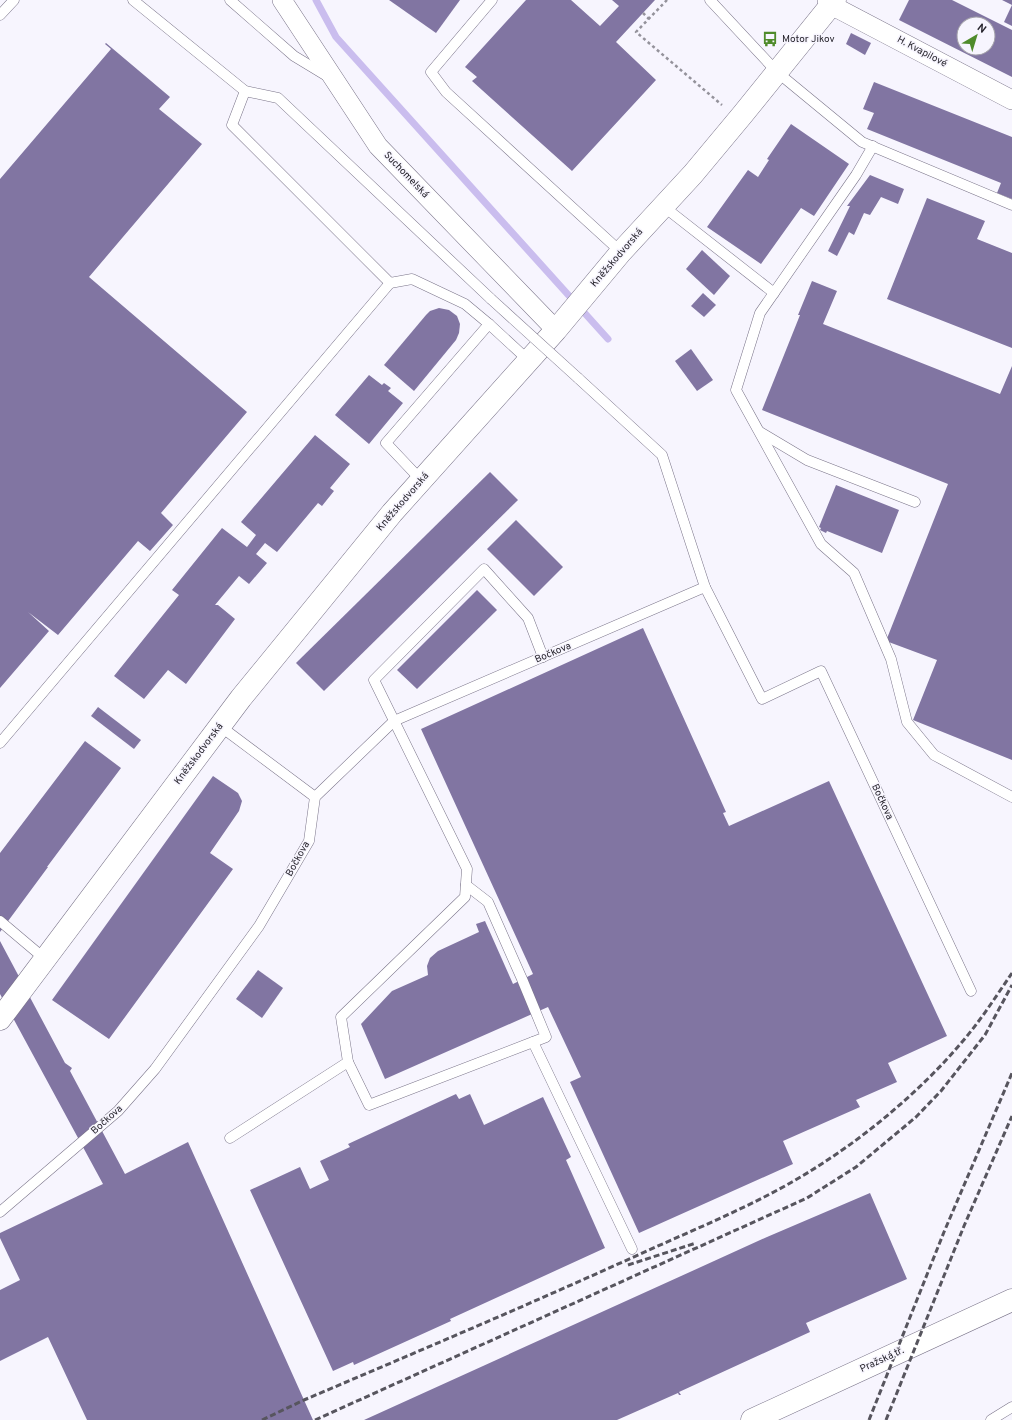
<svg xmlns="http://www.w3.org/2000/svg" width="1012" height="1420" font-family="Overpass,sans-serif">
<rect width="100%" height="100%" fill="#f7f5fe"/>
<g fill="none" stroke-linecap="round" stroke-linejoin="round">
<polyline stroke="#cabdee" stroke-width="7" points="316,0 336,37 608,339"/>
</g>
<g fill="#8175a2" fill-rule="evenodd">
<polygon points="389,0 460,0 436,33"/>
<polygon points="526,0 571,0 600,26 619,6 612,0 655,0 616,42 656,80 572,171 472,81 477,77 465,67"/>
<path d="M909,0H952L1012,30V77L899,20ZM964,24H988V48H964Z"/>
<polygon points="1002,0 1012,0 1012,5"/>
<polygon points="1012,5 1012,26 1004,22"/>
<polygon points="851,33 871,43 865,55 846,44"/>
<polygon points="106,43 170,97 159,109 202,144 89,277 247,412 161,513 173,525 150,551 138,541 58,635 28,612 49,631 0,688 0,179 111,49 105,44"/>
<polygon points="874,82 1012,137 1012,199 997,193 1001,183 867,129 874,113 863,109"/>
<polygon points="791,124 849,164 814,216 801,208 761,264 707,227 748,170 758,177 769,160 767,159"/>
<polygon points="870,175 904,189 898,204 881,197 870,215 864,213 854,235 849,232 837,256 828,251 850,206 847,206"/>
<polygon points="927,198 985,221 977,239 1012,253 1012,348 887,299"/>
<polygon points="702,250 730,276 714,295 686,269"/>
<polygon points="812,281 837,291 823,324 1000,394 1012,366 1012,760 913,720 937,660 886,641 948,484 762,410 800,315 798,315"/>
<polygon points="703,293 716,305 704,317 691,306"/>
<polygon points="439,308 449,310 457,316 460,324 459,333 456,340 414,391 384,365 426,315 430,311"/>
<polygon points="691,349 713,380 697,391 675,361"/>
<polygon points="369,375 382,385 384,383 391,388 388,391 403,403 369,444 335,415"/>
<polygon points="315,435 350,464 330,488 334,491 322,506 318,503 277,552 265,543 256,554 267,563 249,584 239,576 215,605 218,605 235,619 186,684 168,670 144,699 114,676 179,595 172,590 222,528 247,547 256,535 241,522"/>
<polygon points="490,472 518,500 324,691 296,663"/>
<polygon points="836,485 899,510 882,553 827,531 826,533 820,530 821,528 819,527"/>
<polygon points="516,520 563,567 534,596 487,549"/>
<polygon points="477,590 497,610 417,689 397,670"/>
<polygon points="643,628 726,812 723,813 729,826 829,781 947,1036 888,1063 897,1082 856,1100 860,1107 783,1141 793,1164 639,1233 570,1082 581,1077 548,1007 385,1079 361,1024 392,991 428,975 427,966 430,958 438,951 479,932 476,924 485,921 513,984 533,974 421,729"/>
<polygon points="98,707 141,740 134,749 91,716"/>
<polygon points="85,741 121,768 47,867 48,867 0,932 0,853"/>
<polygon points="213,776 238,793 242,801 239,811 210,853 233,869 109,1039 52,1000"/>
<polygon points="0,941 65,1063 72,1068 70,1071 125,1174 188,1142 313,1420 87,1420 48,1337 0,1361 0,1290 20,1280 0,1238 0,1233 103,1184 0,994"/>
<polygon points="258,970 283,988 262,1018 236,999"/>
<polygon points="456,1094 459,1099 470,1094 484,1125 543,1097 571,1157 566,1160 605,1248 450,1319 451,1321 354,1365 353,1362 333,1371 250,1190 300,1167 310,1189 329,1180 320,1161 350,1147 348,1144"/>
<polygon points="870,1193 907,1279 806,1323 810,1332 679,1392 681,1395 679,1395 678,1393 617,1420 364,1420 767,1237"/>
</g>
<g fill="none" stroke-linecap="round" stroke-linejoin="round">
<defs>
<g id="lane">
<polyline points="133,0 245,91 278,98 491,299"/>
<polyline points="230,0 294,56 327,76"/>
<polyline points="492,0 431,72 446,92 621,252"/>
<polyline points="710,0 777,72 862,142 1012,205"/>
<polyline points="0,15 14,0"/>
<polyline points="245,91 232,125 390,283 412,279 465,304 489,324"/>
<polyline points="873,146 856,175 760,313 736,390 821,544 854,573 891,659 907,722 934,755 1012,797"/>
<polyline points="663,206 774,293"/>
<polyline points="578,378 662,455 705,587 762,699 821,671 971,991"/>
<polyline points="760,432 807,460 915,502"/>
<polyline points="421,480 386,443 489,324 528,360"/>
<polyline points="220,726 315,797"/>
<polyline points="0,743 390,283"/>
<polyline points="0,921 45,959"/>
<polyline points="533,1042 632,1249"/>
<polyline points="348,1062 369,1105 546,1037 522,979 488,902 466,885"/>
<polyline points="230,1138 348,1062 341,1017 465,897 467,869 374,680 484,569 528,618 543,657"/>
<polyline points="0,1212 118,1111 155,1069 259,926 309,841 315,797 394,721 705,587"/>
<polyline points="991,1420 1012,1407"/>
</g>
<g id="street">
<polyline points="282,0 378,146 556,330"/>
<polyline points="827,0 831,5 1012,100"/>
</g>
<g id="secondary">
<polyline points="0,1019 241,698 392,513 556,330 621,252 693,174 743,114 835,0"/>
<polyline points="752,1420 1012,1300"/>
</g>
</defs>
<use href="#lane" stroke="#7a7489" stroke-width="11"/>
<use href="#street" stroke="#7a7489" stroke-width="20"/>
<use href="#secondary" stroke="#7a7489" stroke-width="23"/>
<g stroke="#94929b" stroke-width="2.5" stroke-dasharray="3 3" stroke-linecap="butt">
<polyline points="667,0 636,32 722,105"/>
<polyline points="643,13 649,19"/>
</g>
<use href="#lane" stroke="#fff" stroke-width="10"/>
<use href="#street" stroke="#fff" stroke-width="19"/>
<use href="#secondary" stroke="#fff" stroke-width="22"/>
<g stroke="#57555e" stroke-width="3" stroke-dasharray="6 3" stroke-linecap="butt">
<polyline points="628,1265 696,1243"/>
<path d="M262,1420L304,1400C419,1351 535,1302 649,1250C709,1223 771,1198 826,1161C880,1126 940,1073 978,1022C990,1006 1001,989 1012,973"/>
<polyline points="315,1420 807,1198 856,1167 916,1117 941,1091 985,1035 1012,985"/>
<polyline points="869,1420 944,1232 1012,1073"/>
<polyline points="886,1420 964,1226 1012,1116"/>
</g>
<defs>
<polyline id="lane-bridge" points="491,299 578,378"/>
</defs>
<use href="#lane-bridge" stroke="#7a7489" stroke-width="11" stroke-linecap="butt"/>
<use href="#lane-bridge" stroke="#fff" stroke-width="10"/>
</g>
<defs>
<symbol id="bus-bare" viewBox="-9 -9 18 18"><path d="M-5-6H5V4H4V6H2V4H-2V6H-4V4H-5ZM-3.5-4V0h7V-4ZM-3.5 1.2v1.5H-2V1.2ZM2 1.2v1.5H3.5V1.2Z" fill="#4f8b2b" stroke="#f7f5fe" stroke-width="2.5" paint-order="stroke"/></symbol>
</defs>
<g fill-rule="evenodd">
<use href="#bus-bare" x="759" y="28" width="22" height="22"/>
</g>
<g text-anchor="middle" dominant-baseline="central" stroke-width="3" stroke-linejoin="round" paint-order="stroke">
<g font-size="10" fill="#27252d" stroke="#f7f5fe" text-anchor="start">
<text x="782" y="39">Motor Jikov</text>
</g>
<g font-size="10" fill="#27252d" stroke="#f7f5fe">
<text transform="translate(922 52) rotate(28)">H. Kvapilové</text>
<text transform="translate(406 175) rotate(46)">Suchomelská</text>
<text transform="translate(617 258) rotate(-49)">Kněžskodvorská</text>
<text transform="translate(403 502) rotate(-49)">Kněžskodvorská</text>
<text transform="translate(553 653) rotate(-23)">Bočkova</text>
<text transform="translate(199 754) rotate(-53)">Kněžskodvorská</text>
<text transform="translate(882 802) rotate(65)">Bočkova</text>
<text transform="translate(298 859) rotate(-61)">Bočkova</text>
<text transform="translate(107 1120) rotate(-42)">Bočkova</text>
<text transform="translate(882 1360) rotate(-25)">Pražská tř.</text>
</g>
</g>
<g transform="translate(976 36) rotate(38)"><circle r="19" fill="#f7f5fe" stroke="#a4a2aa"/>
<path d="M0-3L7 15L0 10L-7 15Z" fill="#4f8b2b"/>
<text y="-6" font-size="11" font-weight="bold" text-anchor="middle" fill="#27252d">N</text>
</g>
</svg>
